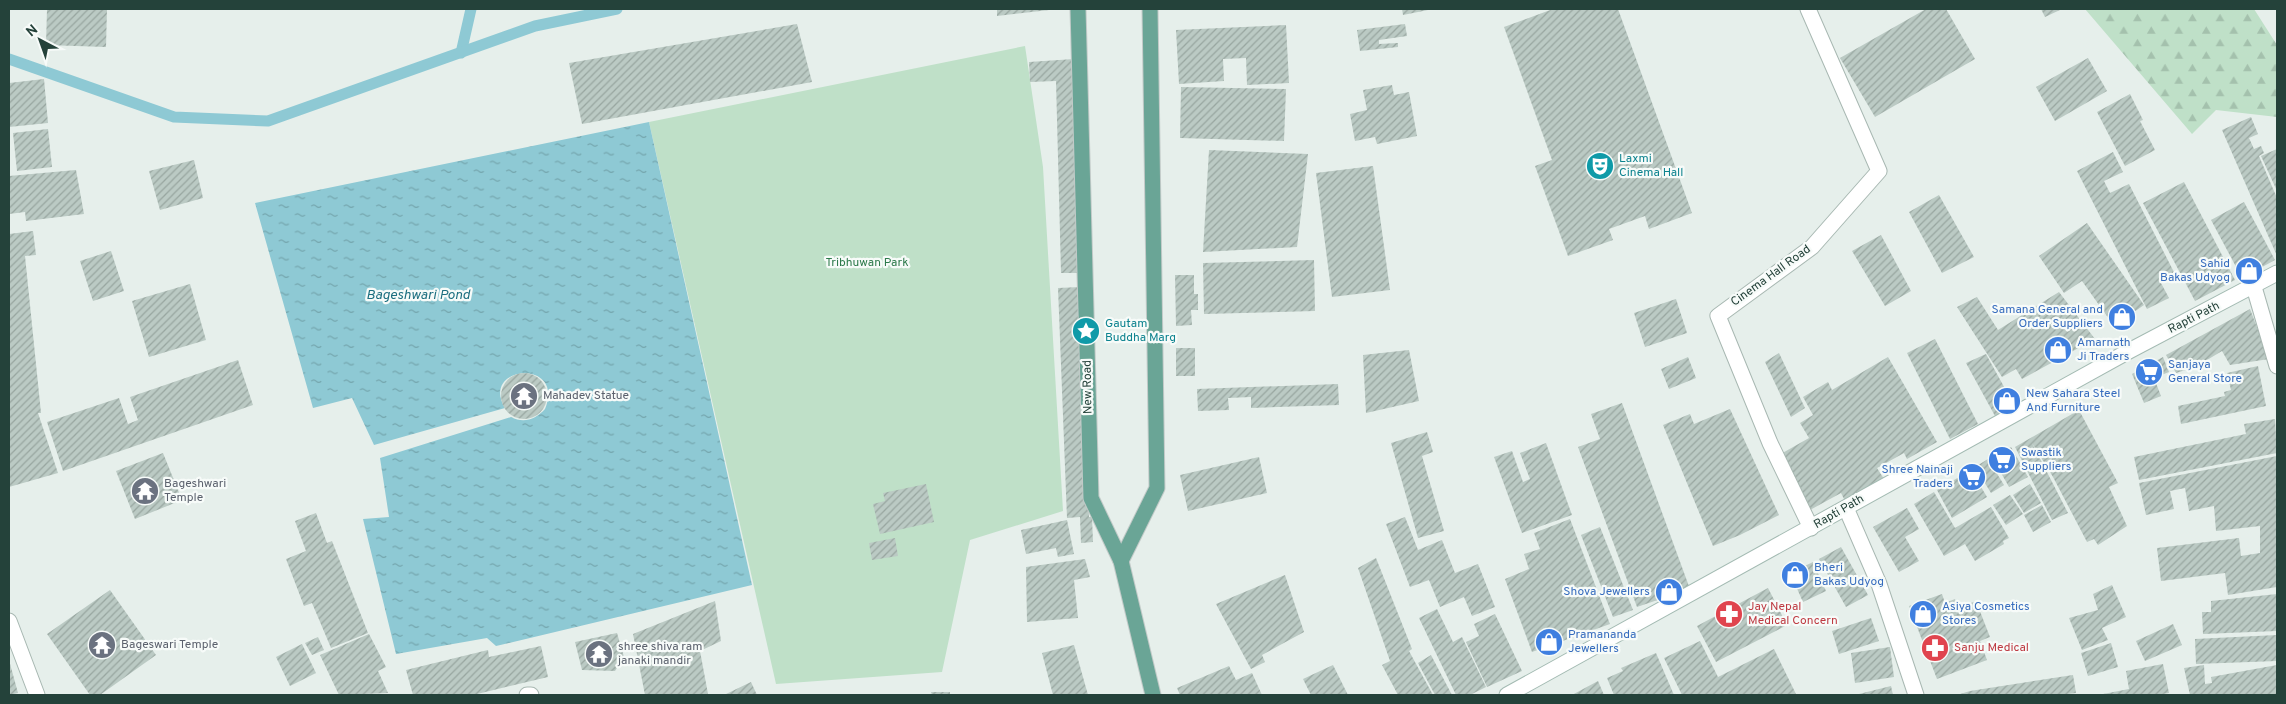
<svg xmlns="http://www.w3.org/2000/svg" width="2286" height="704" font-family="Overpass,sans-serif">
<defs>
<pattern id="forest-firs" width="22" height="20" patternUnits="userSpaceOnUse" patternTransform="scale(1.25)"><rect width="22" height="20" fill="#bfe0c8"/><path d="M5 1l3.5 6h-7zM16 11l3.5 6h-7z" fill="#a4c1ad"/></pattern>
<pattern id="water-ripples" width="26" height="14" patternUnits="userSpaceOnUse" patternTransform="scale(1.25)"><rect width="26" height="14" fill="#8ec9d4"/><path d="M2 4q2-2 4 0t4 0M15 11q2-2 4 0t4 0" fill="none" stroke="#74a5ad"/></pattern>
<pattern id="building-hatch" width="6" height="6" patternUnits="userSpaceOnUse" patternTransform="scale(1.25)"><rect width="6" height="6" fill="#bbcac4"/><path d="M-1 1l2-2M0 6l6-6M5 7l2-2" fill="none" stroke="#98a6a0"/></pattern>
</defs>
<rect width="100%" height="100%" fill="#e6efeb"/>
<polygon fill="url(#forest-firs)" points="2085,9 2254,9 2277,45 2277,117 2216,110 2192,134"/>
<polygon fill="#bfe0c8" points="1025,46 1043,167 1063,511 970,540 942,672 776,684 649,122"/>
<path fill="url(#water-ripples)" d="M649,122L752,585L496,646L487,638L396,654L363,519L389,517L380,458L511,417C524,424 536,419 545,409C566,358 479,365 505,408L374,445L352,398L313,408L255,203Z"/>
<g fill="none" stroke-linecap="round" stroke-linejoin="round">
<g stroke="#8ec9d4" stroke-width="11">
<polyline points="461,53 471,9"/>
<polyline points="9,59 174,117 268,121 535,26 617,9"/>
</g>
</g>
<g fill="url(#building-hatch)">
<polygon points="47,9 107,9 106,47 46,45"/>
<polygon points="997,9 1049,9 1049,10 997,16"/>
<polygon points="1402,9 1428,9 1428,10 1403,15"/>
<polygon points="1553,9 1618,9 1692,213 1649,229 1645,216 1609,229 1613,240 1568,256 1535,166 1552,160 1504,27"/>
<polygon points="1926,9 1946,9 1975,59 1875,117 1840,58"/>
<polygon points="2041,9 2062,9 2045,17"/>
<polygon points="797,24 812,82 582,124 569,63"/>
<polygon points="1405,24 1407,36 1379,40 1379,44 1398,43 1398,47 1360,51 1357,30"/>
<polygon points="1286,25 1289,83 1247,85 1246,58 1223,59 1224,81 1179,84 1176,30"/>
<polygon points="2088,58 2107,91 2055,121 2036,87"/>
<polygon points="1074,59 1080,273 1061,273 1056,81 1030,82 1029,62"/>
<polygon points="44,79 48,123 9,127 9,83"/>
<polygon points="1392,85 1394,95 1409,92 1417,136 1377,144 1375,137 1355,141 1350,114 1367,110 1363,90"/>
<polygon points="1181,87 1286,89 1284,141 1180,138"/>
<polygon points="2130,94 2143,120 2140,121 2155,150 2125,166 2097,112"/>
<polygon points="2251,117 2258,134 2249,138 2254,149 2261,146 2264,153 2259,156 2277,198 2277,256 2222,130"/>
<polygon points="48,129 52,167 17,171 13,133"/>
<polygon points="2277,149 2277,191 2261,156"/>
<polygon points="1209,150 1308,154 1297,247 1203,252"/>
<polygon points="2113,152 2123,172 2104,181 2110,193 2129,184 2176,276 2161,283 2169,298 2147,309 2077,171"/>
<polygon points="194,160 203,198 160,210 149,171"/>
<polygon points="1373,166 1390,290 1332,297 1316,173"/>
<polygon points="76,170 84,214 26,221 25,212 9,214 9,176"/>
<polygon points="2184,182 2235,280 2195,301 2143,203"/>
<polygon points="1939,195 1974,257 1942,273 1909,212"/>
<polygon points="2244,202 2275,260 2242,278 2211,220"/>
<polygon points="2087,223 2144,305 2114,326 2082,281 2064,293 2039,256"/>
<polygon points="33,231 36,255 25,256 41,413 38,413 58,473 9,487 9,234"/>
<polygon points="1881,235 1911,291 1885,306 1852,251"/>
<polygon points="111,251 124,291 93,301 80,261"/>
<polygon points="1314,260 1315,311 1204,314 1203,263"/>
<polygon points="1175,275 1194,275 1194,294 1198,294 1198,310 1191,310 1192,325 1176,326"/>
<polygon points="190,284 206,340 149,357 132,301"/>
<polygon points="1080,287 1089,517 1092,517 1093,542 1081,543 1080,517 1067,518 1058,288"/>
<polygon points="2059,292 2095,339 2022,379 2016,369 2002,377 1957,307 1977,297 1998,330"/>
<polygon points="1676,299 1687,333 1645,347 1634,313"/>
<polygon points="2250,309 2269,359 2230,365 2222,351 2207,360 2208,363 2176,373 2166,355"/>
<polygon points="1935,339 1978,424 1950,439 1907,353"/>
<rect x="1176" y="348" width="19" height="28"/>
<polygon points="1409,350 1419,401 1366,413 1363,355"/>
<polygon points="1779,353 1805,408 1791,417 1765,362"/>
<polygon points="1986,354 2014,405 1995,416 1966,363"/>
<polygon points="1688,357 1696,378 1669,389 1661,369"/>
<polygon points="1888,357 1937,442 1907,459 1904,453 1877,468 1884,479 1845,501 1841,493 1810,510 1779,455 1809,438 1800,423 1813,415 1803,397 1828,382 1832,390"/>
<polygon points="2163,357 2169,372 2154,378 2161,396 2144,403 2132,374"/>
<polygon points="238,360 253,405 63,471 47,422 119,398 128,424 138,420 130,397"/>
<polygon points="2258,366 2266,406 2181,424 2178,406 2225,396 2224,392 2231,390 2227,373"/>
<circle cx="524" cy="396" r="23"/>
<polygon points="1338,384 1339,405 1251,408 1251,397 1228,398 1229,410 1198,411 1197,389"/>
<polygon points="1622,403 1690,589 1637,607 1578,447 1600,439 1591,414"/>
<polygon points="1730,409 1779,515 1740,535 1713,546 1663,425 1690,414 1694,424"/>
<polygon points="2079,410 2118,483 2109,487 2127,526 2098,545 2094,539 2087,542 2053,477 2032,443 2068,513 2052,520 2015,447"/>
<polygon points="2275,419 2277,453 2139,480 2134,457 2246,434 2244,424"/>
<polygon points="1427,432 1433,452 1422,456 1444,531 1418,538 1391,443"/>
<polygon points="1546,443 1572,515 1522,533 1494,457 1512,451 1523,482 1530,479 1520,453"/>
<polygon points="2011,447 2028,477 2009,487 1992,457"/>
<polygon points="163,453 182,500 135,519 116,471"/>
<polygon points="2277,456 2277,587 2228,595 2225,573 2161,581 2157,548 2239,538 2241,556 2260,553 2260,526 2216,531 2214,506 2189,511 2185,488 2170,491 2174,509 2146,515 2139,483"/>
<polygon points="1259,457 1267,493 1188,511 1180,475"/>
<polygon points="1988,459 2004,485 1991,493 1975,467"/>
<polygon points="1971,470 1987,497 1952,518 1937,490"/>
<polygon points="926,484 934,522 880,534 873,504 885,501 883,493"/>
<polygon points="2030,484 2041,503 2024,513 2013,495"/>
<polygon points="1934,492 1955,528 1991,507 2009,538 2003,541 2004,544 1975,561 1965,544 1944,556 1914,504"/>
<polygon points="2010,495 2023,514 2006,525 1993,505"/>
<polygon points="2042,505 2051,522 2033,532 2024,515"/>
<polygon points="1907,508 1919,529 1905,537 1919,561 1899,572 1873,527"/>
<polygon points="316,513 327,543 332,541 368,633 331,648 312,603 304,606 286,559 306,551 295,521"/>
<polygon points="1405,517 1418,550 1442,540 1455,573 1478,564 1495,607 1472,616 1464,597 1440,607 1429,580 1410,587 1386,524"/>
<polygon points="1570,519 1610,624 1532,652 1505,579 1529,569 1524,554 1540,549 1534,533"/>
<polygon points="1067,520 1074,554 1058,557 1056,548 1026,554 1021,530"/>
<polygon points="1600,527 1633,610 1613,617 1581,535"/>
<polygon points="895,538 898,556 872,560 869,543"/>
<polygon points="1841,547 1868,595 1846,607 1819,559"/>
<polygon points="1376,558 1412,649 1409,651 1433,695 1398,695 1382,665 1390,661 1358,568"/>
<polygon points="1085,559 1090,577 1074,580 1078,618 1027,622 1026,567"/>
<polygon points="1813,562 1826,591 1803,602 1790,573"/>
<polygon points="1285,575 1304,632 1262,655 1265,662 1251,669 1216,604"/>
<polygon points="2112,585 2126,617 2102,628 2108,640 2082,650 2069,618 2098,610 2093,594"/>
<polygon points="1768,588 1787,625 1716,662 1697,626"/>
<polygon points="110,590 156,655 100,695 90,695 47,634"/>
<polygon points="1942,594 1945,603 1955,599 1958,608 1976,601 1990,637 1980,641 1987,660 1937,679 1909,606"/>
<polygon points="2277,594 2277,631 2203,634 2202,612 2211,612 2211,601"/>
<polygon points="715,601 721,641 700,651 708,694 645,695 633,634"/>
<polygon points="1437,609 1453,642 1462,637 1486,687 1470,695 1456,695 1419,618"/>
<polygon points="1495,614 1522,671 1487,687 1466,642 1479,636 1474,624"/>
<polygon points="1871,618 1879,641 1839,654 1832,631"/>
<polygon points="2173,624 2182,645 2145,661 2136,641"/>
<polygon points="617,633 624,657 615,671 582,670 575,642"/>
<polygon points="369,634 386,667 378,671 388,693 339,695 320,655"/>
<polygon points="2277,635 2277,661 2196,664 2195,639"/>
<polygon points="318,637 324,650 312,655 305,643"/>
<polygon points="1700,641 1718,677 1774,649 1796,694 1682,695 1664,658"/>
<polygon points="2111,643 2118,667 2088,676 2081,653"/>
<polygon points="302,644 316,673 290,686 276,657"/>
<polygon points="1074,645 1088,695 1053,695 1042,653"/>
<polygon points="541,646 548,677 473,695 413,695 406,670 488,650 489,657"/>
<polygon points="1890,647 1894,677 1855,683 1851,653"/>
<polygon points="1656,653 1674,695 1614,695 1607,678 1623,671 1621,668"/>
<polygon points="1431,655 1452,695 1435,695 1418,663"/>
<polygon points="9,660 18,693 9,695"/>
<polygon points="2163,664 2169,693 2157,695 2098,695 2129,689 2126,671"/>
<polygon points="1333,665 1348,695 1311,695 1303,679"/>
<polygon points="2204,665 2205,684 2212,683 2211,677 2277,665 2277,695 2190,695 2184,668"/>
<polygon points="1229,666 1236,680 1252,673 1262,695 1180,695 1177,688"/>
<polygon points="2073,675 2076,693 2058,695 1957,695 1970,691"/>
<polygon points="1598,681 1604,695 1572,695"/>
<polygon points="751,682 757,695 724,695"/>
<polygon points="1891,686 1893,695 1855,695"/>
<polygon points="931,692 950,692 950,695 932,695"/>
</g>
<g fill="none" stroke-linecap="round" stroke-linejoin="round">
<defs>
<g id="street">
<polyline points="1808,9 1879,171 1812,247 1718,316 1770,443 1811,528"/>
<polyline points="2254,287 2277,366"/>
<polyline points="1846,508 1879,584 1916,695"/>
<polyline points="9,621 37,695"/>
<polyline points="527,695 531,695"/>
</g>
<polyline id="secondary" points="1507,695 2129,351 2277,273"/>
<g id="primary">
<polyline points="1078,9 1091,498 1121,561 1153,695"/>
<polyline points="1121,561 1157,488 1150,9"/>
</g>
</defs>
<use href="#street" stroke="#a8b8b2" stroke-width="17"/>
<use href="#secondary" stroke="#a4bbb3" stroke-width="17"/>
<use href="#primary" stroke="#c2cac8" stroke-width="17"/>
<use href="#street" stroke="#fff" stroke-width="15"/>
<use href="#secondary" stroke="#fff" stroke-width="15"/>
<use href="#primary" stroke="#6aa596" stroke-width="15"/>
</g>
<defs>
<symbol id="theatre-disc" viewBox="-11 -11 22 22"><circle r="9.5" fill="#0f9aa8" stroke="#f7fbf9"/><path d="M-5-5.5Q0-4 5-5.5V0Q5 5 0 6Q-5 5-5 0ZM-3.3-2.5H-1v1.5H-3.3ZM1-2.5H3.3v1.5H1ZM-2.8 1Q0 5.5 2.8 1Z" fill="#fff"/></symbol>
<symbol id="shop-disc" viewBox="-11 -11 22 22"><circle r="9.5" fill="#3f7fe0" stroke="#f7fbf9"/><path d="M-5-2.5h2.3a2.7 3.5 0 0 1 5.4 0H5L5.5 6h-11ZM-1.5-2.5h3a1.5 2.3 0 0 0-3 0Z" fill="#fff"/></symbol>
<symbol id="sight-disc" viewBox="-11 -11 22 22"><circle r="9.5" fill="#0f9aa8" stroke="#f7fbf9"/><path d="M0-6L1.8-2.2L6-1.7L2.9 1.2L3.7 5.4L0 3.3L-3.7 5.4L-2.9 1.2L-6-1.7L-1.8-2.2Z" fill="#fff"/></symbol>
<symbol id="supermarket-disc" viewBox="-11 -11 22 22"><circle r="9.5" fill="#3f7fe0" stroke="#f7fbf9"/><path d="M-6-5.5h2.5l.6 2H6L4.5 2H-2.5L-4.4-4H-6ZM-1.5 3.2a1.3 1.3 0 1 0 .1 0ZM3 3.2a1.3 1.3 0 1 0 .1 0Z" fill="#fff"/></symbol>
<symbol id="temple-disc" viewBox="-11 -11 22 22"><circle r="9.5" fill="#6b7280" stroke="#f7fbf9"/><path d="M0-6L5-2H3V0L6.5 2.5H4V6H1.5V3h-3V6H-4V2.5H-6.5L-3 0V-2H-5Z" fill="#fff"/></symbol>
<symbol id="pharmacy-disc" viewBox="-11 -11 22 22"><circle r="9.5" fill="#e0444e" stroke="#f7fbf9"/><path d="M-2-6h4v4h4v4h-4v4h-4v-4h-4v-4h4Z" fill="#fff"/></symbol>
</defs>
<g fill-rule="evenodd">
<use href="#theatre-disc" x="1584" y="150" width="32" height="32"/>
<use href="#shop-disc" x="2233" y="255" width="32" height="32"/>
<use href="#shop-disc" x="2106" y="301" width="32" height="32"/>
<use href="#sight-disc" x="1070" y="315" width="32" height="32"/>
<use href="#shop-disc" x="2042" y="334" width="32" height="32"/>
<use href="#supermarket-disc" x="2133" y="356" width="32" height="32"/>
<use href="#temple-disc" x="508" y="380" width="32" height="32"/>
<use href="#shop-disc" x="1991" y="385" width="32" height="32"/>
<use href="#supermarket-disc" x="1986" y="444" width="32" height="32"/>
<use href="#supermarket-disc" x="1956" y="461" width="32" height="32"/>
<use href="#temple-disc" x="129" y="475" width="32" height="32"/>
<use href="#shop-disc" x="1779" y="559" width="32" height="32"/>
<use href="#shop-disc" x="1653" y="576" width="32" height="32"/>
<use href="#pharmacy-disc" x="1713" y="598" width="32" height="32"/>
<use href="#shop-disc" x="1907" y="598" width="32" height="32"/>
<use href="#shop-disc" x="1533" y="626" width="32" height="32"/>
<use href="#temple-disc" x="86" y="629" width="32" height="32"/>
<use href="#pharmacy-disc" x="1919" y="632" width="32" height="32"/>
<use href="#temple-disc" x="583" y="638" width="32" height="32"/>
</g>
<g text-anchor="middle" dominant-baseline="central" stroke-width="4.5" stroke-linejoin="round" paint-order="stroke">
<g font-size="12" fill="#0d838f" stroke="#f7fbf9" text-anchor="start">
<text x="1619" y="159">Laxmi<tspan x="1619" dy="14">Cinema Hall</tspan></text>
<text x="1105" y="324">Gautam<tspan x="1105" dy="14">Buddha Marg</tspan></text>
</g>
<g font-size="12" fill="#2d7a4b" stroke="#f7fbf9">
<text x="867" y="263">Tribhuwan Park</text>
</g>
<g font-size="12" fill="#366cbe" stroke="#f7fbf9" text-anchor="start">
<text x="2230" y="264" text-anchor="end">Sahid<tspan x="2230" dy="14">Bakas Udyog</tspan></text>
<text x="2103" y="310" text-anchor="end">Samana General and<tspan x="2103" dy="14">Order Suppliers</tspan></text>
<text x="2077" y="343">Amarnath<tspan x="2077" dy="14">Ji Traders</tspan></text>
<text x="2168" y="365">Sanjaya<tspan x="2168" dy="14">General Store</tspan></text>
<text x="2026" y="394">New Sahara Steel<tspan x="2026" dy="14">And Furniture</tspan></text>
<text x="2021" y="453">Swastik<tspan x="2021" dy="14">Suppliers</tspan></text>
<text x="1953" y="470" text-anchor="end">Shree Nainaji<tspan x="1953" dy="14">Traders</tspan></text>
<text x="1814" y="568">Bheri<tspan x="1814" dy="14">Bakas Udyog</tspan></text>
<text x="1650" y="592" text-anchor="end">Shova Jewellers</text>
<text x="1942" y="607">Asiya Cosmetics<tspan x="1942" dy="14">Stores</tspan></text>
<text x="1568" y="635">Pramananda<tspan x="1568" dy="14">Jewellers</tspan></text>
</g>
<g font-size="12" fill="#24423a" stroke="#f7fbf9">
<text transform="translate(1771 276) rotate(-36)">Cinema Hall Road</text>
<text transform="translate(2194 318) rotate(-27)">Rapti Path</text>
<text transform="translate(1088 387) rotate(-91)">New Road</text>
<text transform="translate(1839 512) rotate(-30)">Rapti Path</text>
</g>
<g font-size="12" fill="#5b616d" stroke="#f7fbf9" text-anchor="start">
<text x="543" y="396">Mahadev Statue</text>
<text x="164" y="484">Bageshwari<tspan x="164" dy="14">Temple</tspan></text>
<text x="121" y="645">Bageswari Temple</text>
<text x="618" y="647">shree shiva ram<tspan x="618" dy="14">janaki mandir</tspan></text>
</g>
<g font-size="12" fill="#be3a42" stroke="#f7fbf9" text-anchor="start">
<text x="1748" y="607">Jay Nepal<tspan x="1748" dy="14">Medical Concern</tspan></text>
<text x="1954" y="648">Sanju Medical</text>
</g>
<g font-size="14" font-style="italic" fill="#1c6f80" stroke="#f7fbf9">
<text x="418" y="295">Bageshwari Pond</text>
</g>
</g>
<rect width="2286" height="704" fill="none" stroke="#24423a" stroke-width="20"/>
<g transform="translate(40 40) rotate(319)" stroke="#f7fbf9" stroke-width="4" paint-order="stroke">
<path d="M0-4L9 19L0 12L-9 19Z" fill="#24423a"/>
<text y="-8" font-size="14" font-weight="bold" text-anchor="middle" fill="#24423a">N</text>
</g>
</svg>
